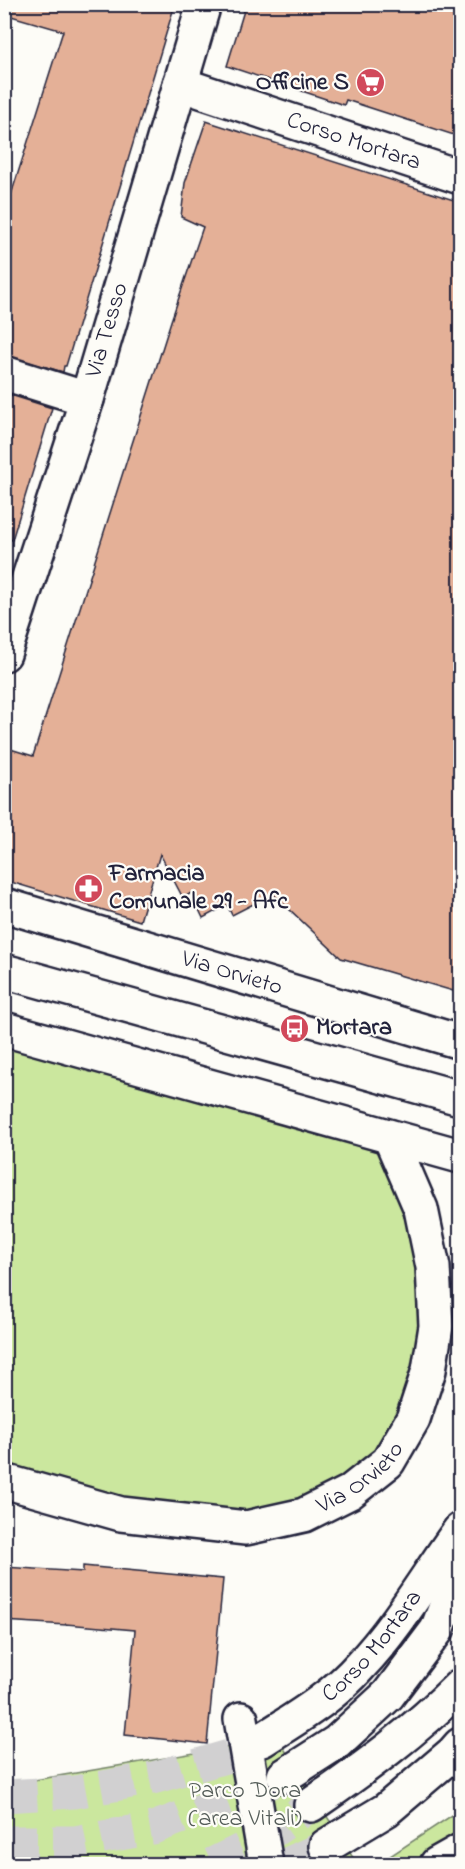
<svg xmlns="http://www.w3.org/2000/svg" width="465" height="1869" font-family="'Indie Flower',sans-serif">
<rect width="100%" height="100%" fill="#fdfcf7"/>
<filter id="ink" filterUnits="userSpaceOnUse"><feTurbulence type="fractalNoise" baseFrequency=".0167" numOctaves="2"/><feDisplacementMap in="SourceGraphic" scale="12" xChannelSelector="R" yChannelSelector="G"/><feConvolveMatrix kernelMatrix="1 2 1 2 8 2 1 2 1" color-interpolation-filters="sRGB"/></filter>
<g filter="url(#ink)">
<g fill="#cbe79e" stroke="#76846c" stroke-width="1.5">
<polygon points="4,1043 382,1147 421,1252 421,1350 403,1415 377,1459 307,1497 247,1512 131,1504 5,1463"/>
<polygon points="278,1739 357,1864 5,1864 5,1785"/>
<polygon points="460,1810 460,1864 378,1864"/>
</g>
<g fill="#e4b097" stroke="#22223b" stroke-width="1.5">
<polygon points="4,4 175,4 66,366 64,366 63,372 4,355 4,217 63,31 4,14"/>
<polygon points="246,4 460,4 460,137 346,100 344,105 227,66"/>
<polygon points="206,121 460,202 460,993 341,958 273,894 232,915 227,905 203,918 191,893 183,898 160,854 140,921 4,880 4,747 33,756 171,321 203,227 181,217 185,183"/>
<polygon points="4,393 52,408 12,540 4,539"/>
<polygon points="83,1566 223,1579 207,1744 125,1735 135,1630 66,1624 66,1625 4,1621 4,1567 83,1572"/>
</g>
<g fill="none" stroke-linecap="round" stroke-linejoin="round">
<g stroke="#d1d0d1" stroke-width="33" stroke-dasharray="33 16" stroke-linecap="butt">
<polyline points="4,1796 75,1792 153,1778 229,1756 262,1740"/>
<polyline points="4,1842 75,1842 153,1828 236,1797 280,1778"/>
<polyline points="212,1864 261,1840 311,1805"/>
<polyline points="287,1864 326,1846"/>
</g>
<defs>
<g id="minor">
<path id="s1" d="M180,84L460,177"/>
<polyline points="4,373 87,399"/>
<path id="s2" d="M4,654L87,399L204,4"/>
<path id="s3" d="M4,905L460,1042"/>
<polyline points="4,971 460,1098"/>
<polyline points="4,1029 460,1156"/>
<path id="s4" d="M4,1481L121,1514L246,1528L304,1515L350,1492L388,1462L413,1419L429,1370L436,1326L433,1267L421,1209L390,1137"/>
<polyline points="241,1719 266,1864"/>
<polyline points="437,1864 460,1851"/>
</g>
<g id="major">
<path id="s5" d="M262,1740C296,1718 333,1697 360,1666C399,1625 427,1575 460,1530"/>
<polyline points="284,1776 337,1742 388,1695 437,1630 458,1575 460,1558"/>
<path d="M311,1805C365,1768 414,1732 460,1686"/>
<polyline points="326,1846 386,1810 453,1753 460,1745"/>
</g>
</defs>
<use href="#minor" stroke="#22223b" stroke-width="38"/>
<use href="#major" stroke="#22223b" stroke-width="38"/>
<use href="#minor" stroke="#fdfcf7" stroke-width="33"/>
<use href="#major" stroke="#fdfcf7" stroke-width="33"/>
</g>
</g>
<defs>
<symbol id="supermarket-disc" viewBox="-11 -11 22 22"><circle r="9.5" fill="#d1495b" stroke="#fdfcf7"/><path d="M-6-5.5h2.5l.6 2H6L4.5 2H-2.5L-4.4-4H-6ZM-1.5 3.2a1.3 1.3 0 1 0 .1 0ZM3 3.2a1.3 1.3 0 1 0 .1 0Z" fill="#fff"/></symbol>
<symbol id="pharmacy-disc" viewBox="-11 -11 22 22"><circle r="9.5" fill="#d1495b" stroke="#fdfcf7"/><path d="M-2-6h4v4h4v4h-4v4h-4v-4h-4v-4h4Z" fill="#fff"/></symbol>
<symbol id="bus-disc" viewBox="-11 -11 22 22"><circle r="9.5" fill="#d1495b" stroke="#fdfcf7"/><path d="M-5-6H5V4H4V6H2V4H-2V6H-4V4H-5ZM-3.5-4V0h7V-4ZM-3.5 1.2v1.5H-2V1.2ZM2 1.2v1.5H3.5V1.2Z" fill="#fff"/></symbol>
</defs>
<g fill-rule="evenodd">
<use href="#supermarket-disc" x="354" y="66" width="33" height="33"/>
<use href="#pharmacy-disc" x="72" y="872" width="33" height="33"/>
<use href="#bus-disc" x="278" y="1012" width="33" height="33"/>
</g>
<g text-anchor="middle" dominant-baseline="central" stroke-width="4.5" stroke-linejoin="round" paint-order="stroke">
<g font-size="24" font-weight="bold" fill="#22223b" stroke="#fdfcf7" text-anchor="start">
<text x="349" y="83" text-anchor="end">Officine S</text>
<text x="109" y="874">Farmacia<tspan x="109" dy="28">Comunale 29 - Afc</tspan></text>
<text x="316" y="1028">Mortara</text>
</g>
<g font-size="24" fill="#22223b" stroke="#fdfcf7">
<text stroke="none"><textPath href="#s1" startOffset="183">Corso Mortara</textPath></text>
<text stroke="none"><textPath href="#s2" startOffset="340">Via Tesso</textPath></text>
<text stroke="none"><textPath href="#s3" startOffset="238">Via Orvieto</textPath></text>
<text stroke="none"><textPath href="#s4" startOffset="375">Via Orvieto</textPath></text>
<text stroke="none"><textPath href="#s5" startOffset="146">Corso Mortara</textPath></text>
</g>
<g font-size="24" fill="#555d59" stroke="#fdfcf7">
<text x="245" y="1791">Parco Dora<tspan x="245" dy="28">(area Vitali)</tspan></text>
</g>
</g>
<rect width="465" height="1869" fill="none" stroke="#fdfcf7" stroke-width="24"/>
<rect x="12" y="12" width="441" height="1845" fill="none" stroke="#22223b" stroke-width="2" filter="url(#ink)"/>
</svg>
